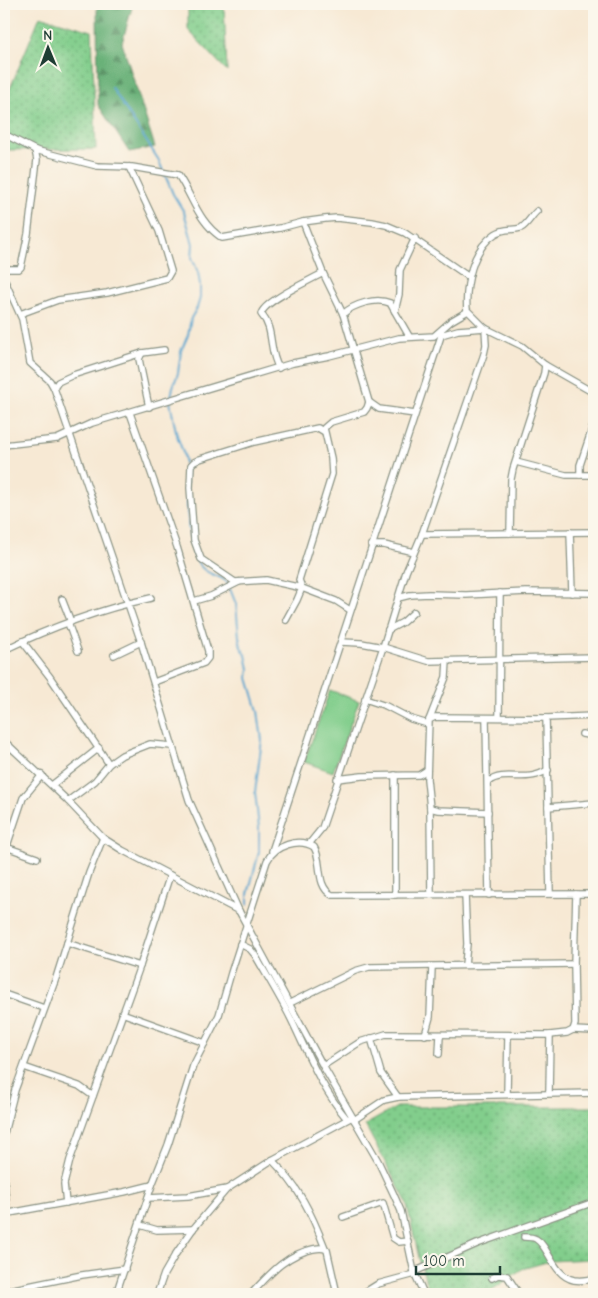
<svg xmlns="http://www.w3.org/2000/svg" width="598" height="1298" font-family="'Comic Neue',sans-serif">
<defs>
<pattern id="grass-dots" width="8" height="8" patternUnits="userSpaceOnUse" patternTransform="scale(1.25)"><rect width="8" height="8" fill="#82ce8c"/><path d="M2 2h.1M6 6h.1" fill="none" stroke="#6aa873" stroke-width="1.8" stroke-linecap="round"/></pattern>
<pattern id="forest-firs" width="22" height="20" patternUnits="userSpaceOnUse" patternTransform="scale(1.25)"><rect width="22" height="20" fill="#69b178"/><path d="M5 1l3.5 6h-7zM16 11l3.5 6h-7z" fill="#569163"/></pattern>
</defs>
<rect width="100%" height="100%" fill="#fbf7ec"/>
<filter id="ink" filterUnits="userSpaceOnUse"><feTurbulence type="fractalNoise" baseFrequency=".02" numOctaves="2"/><feDisplacementMap in="SourceGraphic" scale="10" xChannelSelector="R" yChannelSelector="G"/><feConvolveMatrix kernelMatrix="1 2 1 2 8 2 1 2 1" color-interpolation-filters="sRGB"/></filter>
<filter id="wash" filterUnits="userSpaceOnUse"><feTurbulence type="fractalNoise" baseFrequency=".0096" numOctaves="4" result="noise"/><feDisplacementMap in="SourceGraphic" scale="20" xChannelSelector="R" yChannelSelector="G"/><feGaussianBlur stdDeviation="1.12" result="paint"/><feColorMatrix in="noise" values="0 0 0 0 0 0 0 0 0 0 0 0 0 0 0 0 0 1.4 0 .05"/><feComposite in="paint" operator="in"/></filter>
<g filter="url(#wash)">
<rect width="100%" height="100%" fill="#f7e9d4"/>
<g fill="url(#grass-dots)" stroke="#508660">
<polygon points="188,4 224,4 227,71 188,30"/>
<polygon points="40,16 92,31 96,149 4,150 4,103"/>
<polygon points="397,1107 594,1107 594,1261 592,1259 550,1261 522,1269 486,1294 430,1294 420,1262 406,1201 365,1125"/>
</g>
<polygon fill="url(#forest-firs)" stroke="#447756" points="97,4 133,4 122,43 155,147 129,152 98,105"/>
<polygon fill="#82ce8c" stroke="#508660" points="330,690 359,701 333,772 304,762"/>
<g fill="none" stroke-linecap="round" stroke-linejoin="round">
<g stroke="#56a4cf" stroke-width="2">
<polyline points="112,88 158,159 163,171"/>
<polyline points="165,175 173,194 184,212 193,244 192,258 198,272 200,285 200,298 197,308 191,318 188,335 181,351 178,373 173,387 171,397"/>
<path d="M170,401C172,412 174,424 177,435C179,443 183,450 184,457C189,488 184,528 195,557C203,578 224,574 229,585"/>
<polyline points="230,589 236,604 239,637 241,647 246,655 249,669 248,678 258,711 262,740 255,792 259,828 259,852 248,894 248,904"/>
</g>
</g>
</g>
<g filter="url(#ink)">
<g fill="none" stroke-linecap="round" stroke-linejoin="round">
<defs>
<g id="street">
<polyline points="4,134 35,150 37,160 28,234 21,267 19,269 4,269"/>
<path d="M35,150L97,166L132,167L178,175C193,197 198,222 222,238L280,228L303,222L325,219L337,218L372,222L386,225L405,233L469,277"/>
<polyline points="303,222 323,273 343,314 369,402 367,408 364,412 331,422 324,428 331,458 332,474 299,580 302,588 336,601 350,610"/>
<polyline points="4,279 22,319 30,363 50,381 54,388 141,642 189,800 239,911 323,1066 378,1161 394,1195 401,1211 414,1272 424,1294"/>
<polyline points="395,311 399,294 400,270 415,238"/>
<path d="M467,311C465,285 472,249 495,234C505,227 512,231 521,228C527,225 532,215 537,211"/>
<polyline points="20,314 58,300 107,293 167,278 171,271 159,231 129,167"/>
<path d="M343,314C354,304 376,297 390,303L409,336"/>
<polyline points="142,353 139,359 149,407"/>
<path d="M279,368C268,351 275,329 261,314C264,301 309,281 323,273"/>
<polyline points="54,388 58,382 73,375 142,353 164,350"/>
<polyline points="369,402 379,409 415,414"/>
<polyline points="130,413 177,547 208,651 208,658 204,663 154,682"/>
<polyline points="4,445 57,439 92,423 293,363 329,356 399,338 434,336 451,321 468,311 485,328 522,346 545,365 594,393"/>
<polyline points="516,462 566,475 594,475"/>
<polyline points="580,475 580,465 594,423"/>
<polyline points="570,532 572,593"/>
<polyline points="510,533 511,479 513,469 544,373 545,365"/>
<polyline points="422,534 594,532"/>
<polyline points="371,545 384,545 414,552"/>
<polyline points="398,598 410,595 429,594 466,595 526,592 594,593"/>
<polyline points="62,599 71,622"/>
<polyline points="194,601 211,596 239,582"/>
<polyline points="286,620 297,600 302,588 266,580 235,582 201,559 194,540 190,488 191,465 194,462 200,459 254,442 318,428 323,431"/>
<polyline points="68,623 78,651"/>
<polyline points="388,630 403,622 414,612"/>
<polyline points="23,642 50,677 109,764"/>
<polyline points="341,642 361,643 383,647 428,661 594,657"/>
<path d="M4,650C49,628 102,609 151,598"/>
<polyline points="114,655 141,642"/>
<polyline points="365,699 386,706 411,719 428,724"/>
<polyline points="499,717 500,593"/>
<polyline points="486,718 489,895"/>
<polyline points="546,718 550,893"/>
<polyline points="429,720 446,677 447,661"/>
<polyline points="582,734 594,736"/>
<polyline points="4,741 68,801 103,838 122,850 239,911"/>
<polyline points="395,775 395,895"/>
<polyline points="337,779 362,776 419,775 427,770"/>
<path d="M488,782C502,771 521,780 536,775C540,774 544,772 548,770"/>
<polyline points="52,785 99,748"/>
<polyline points="68,801 95,781 109,764 122,755 150,744 172,746"/>
<polyline points="548,807 594,803"/>
<polyline points="430,808 438,810 488,812"/>
<polyline points="309,844 322,828 383,647 406,572 422,534 484,354 486,345 485,328 458,330 441,335"/>
<polyline points="6,847 37,858"/>
<polyline points="272,851 442,333"/>
<polyline points="4,855 23,798 42,775"/>
<polyline points="431,895 430,808 427,779 429,720 435,717 546,718 594,716"/>
<polyline points="465,895 467,944 465,965"/>
<polyline points="67,943 140,966"/>
<path d="M240,944L250,949L255,955C267,976 280,997 291,1019C308,1054 321,1088 347,1119"/>
<polyline points="4,994 44,1008"/>
<polyline points="290,1003 355,971 369,967 574,964"/>
<polyline points="122,1013 205,1043"/>
<polyline points="573,1030 594,1031"/>
<polyline points="425,1035 430,1017 432,967"/>
<polyline points="371,1038 381,1073 398,1097"/>
<polyline points="439,1054 440,1035"/>
<polyline points="323,1066 360,1042 386,1034 550,1035 567,1033 573,1030 575,1024 574,964 576,894"/>
<polyline points="24,1067 79,1086 93,1096"/>
<polyline points="549,1093 550,1035"/>
<polyline points="507,1094 508,1035"/>
<polyline points="354,1120 384,1100 398,1097 594,1093"/>
<polyline points="4,1133 15,1090 56,978 89,873 103,838"/>
<path d="M272,1160C299,1187 311,1212 325,1248"/>
<polyline points="4,1181 7,1213"/>
<polyline points="148,1198 188,1196 227,1189"/>
<polyline points="66,1203 64,1184 70,1160 140,966 170,875"/>
<path d="M4,1214L124,1192L152,1185L168,1145L193,1066L219,1015L231,973L267,861C274,846 299,837 314,847C323,861 315,886 332,895L594,894"/>
<polyline points="343,1217 383,1203 393,1238 399,1242 408,1241"/>
<polyline points="140,1225 157,1230 193,1229"/>
<path d="M524,1237C528,1237 533,1237 536,1239C549,1246 553,1276 574,1280C580,1281 588,1280 594,1279"/>
<polyline points="414,1272 477,1244 594,1202"/>
<polyline points="492,1278 498,1275 507,1276 519,1294"/>
<polyline points="4,1291 82,1275 125,1269"/>
<polyline points="116,1294 152,1185"/>
<polyline points="157,1294 164,1274 175,1255 193,1229 227,1189 272,1160 352,1117"/>
<path d="M251,1294C269,1275 285,1255 313,1249C318,1248 323,1247 327,1250L337,1294"/>
<polyline points="362,1294 378,1284 415,1274"/>
</g>
</defs>
<use href="#street" stroke="#8b9384" stroke-width="8"/>
<use href="#street" stroke="#fff" stroke-width="5.5"/>
</g>
</g>
<rect width="598" height="1298" fill="none" stroke="#fbf7ec" stroke-width="20"/>
<g transform="translate(48 48) rotate(359)" stroke="#fbf7ec" stroke-width="4" paint-order="stroke">
<path d="M0-4L9 19L0 12L-9 19Z" fill="#1f3d34"/>
<text y="-8" font-size="14" font-weight="bold" text-anchor="middle" fill="#1f3d34">N</text>
</g>
<path d="M416 1266v8h84v-8" fill="none" stroke="#1f3d34" stroke-width="2.5"/>
<text x="423" y="1266" font-size="15" fill="#1f3d34" stroke="#fbf7ec" stroke-width="4" paint-order="stroke">100 m</text>
</svg>
